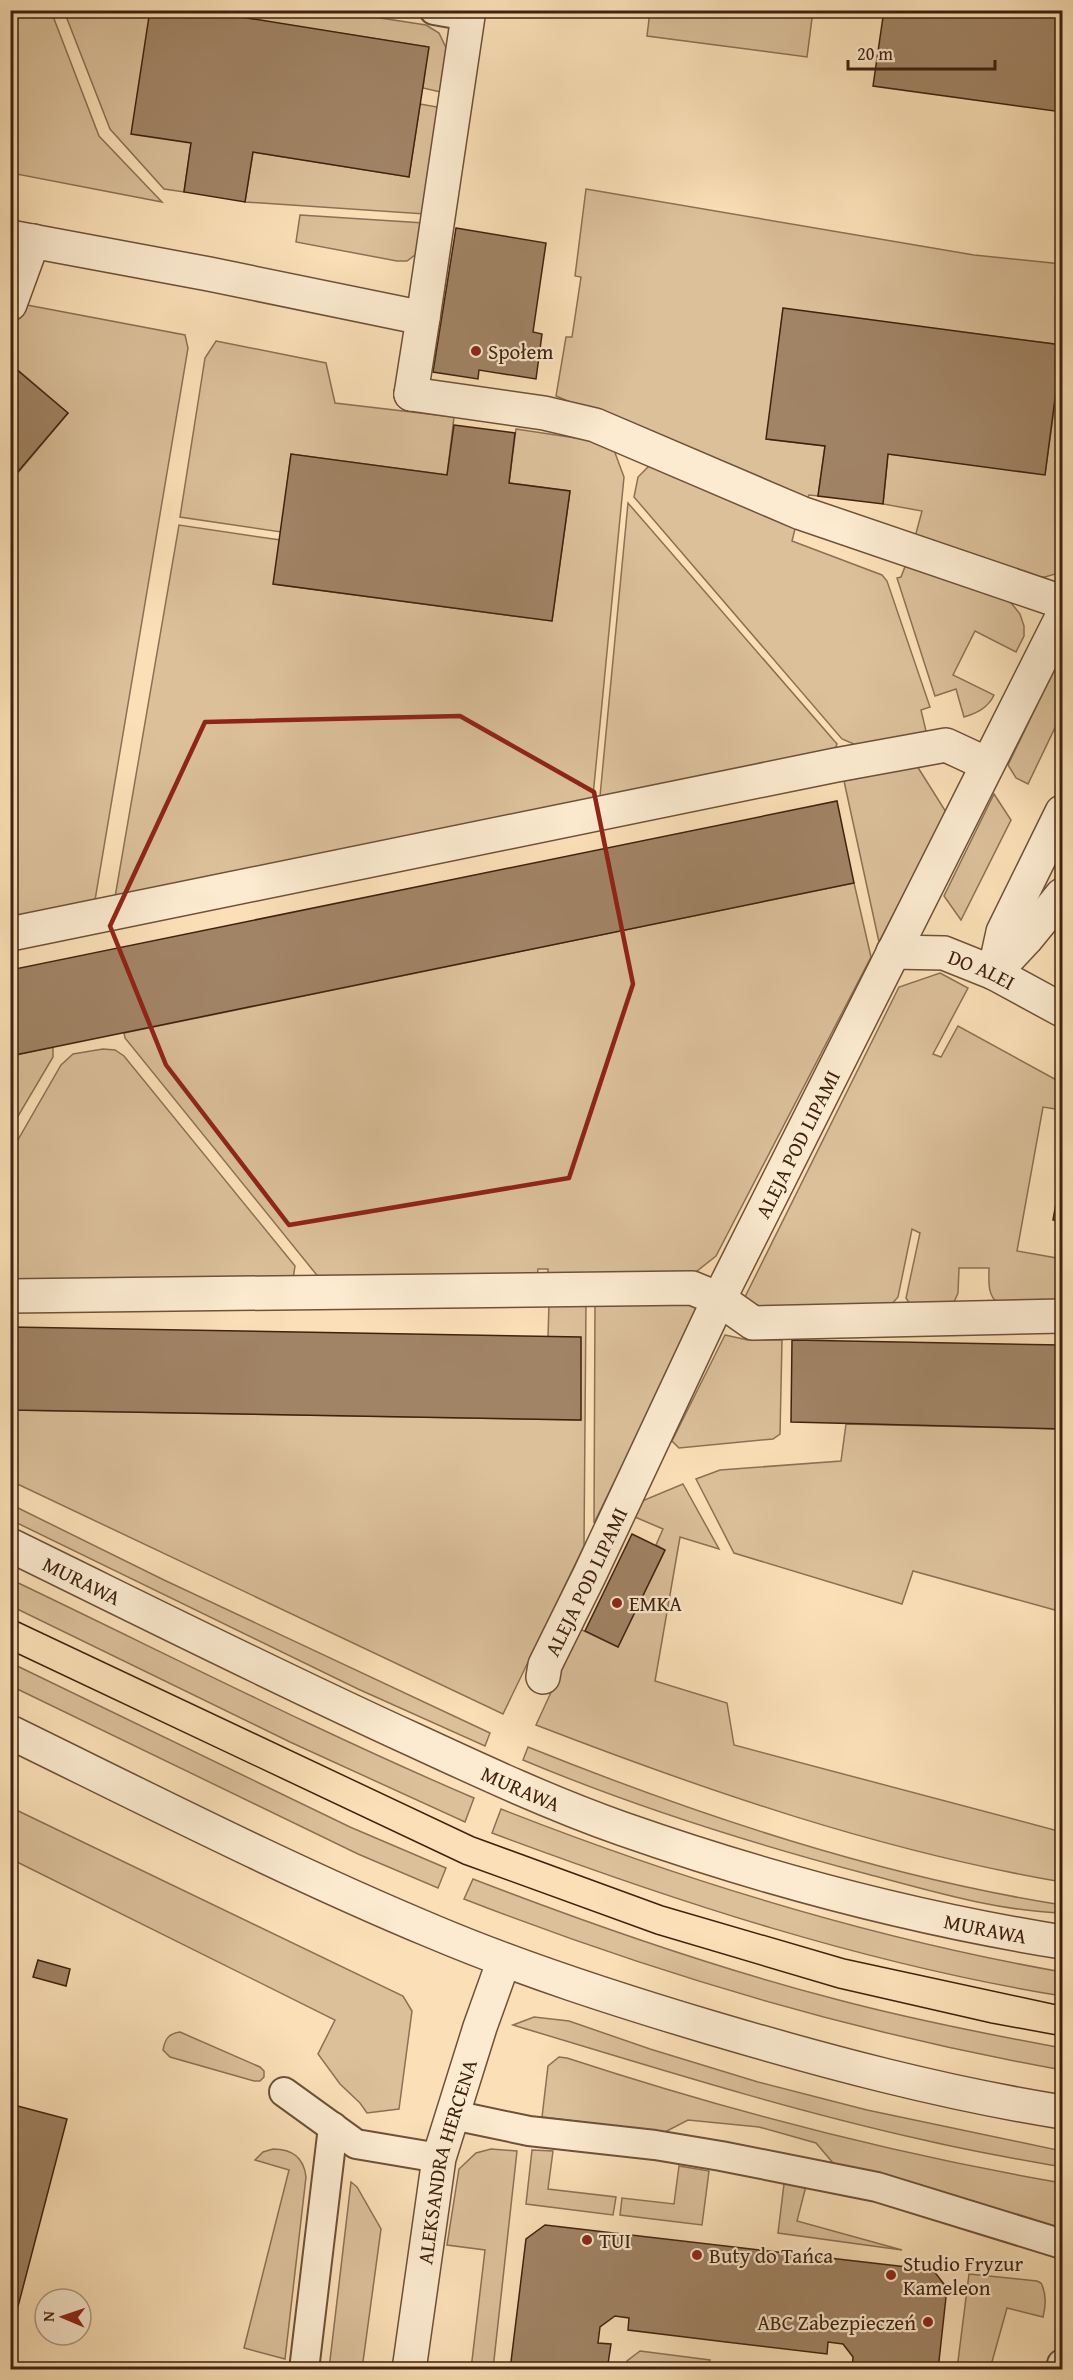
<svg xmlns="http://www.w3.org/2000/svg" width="1073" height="2380" font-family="'Gentium Book Plus',serif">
<rect width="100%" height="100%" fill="#fbe0b7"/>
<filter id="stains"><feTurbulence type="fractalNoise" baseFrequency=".00333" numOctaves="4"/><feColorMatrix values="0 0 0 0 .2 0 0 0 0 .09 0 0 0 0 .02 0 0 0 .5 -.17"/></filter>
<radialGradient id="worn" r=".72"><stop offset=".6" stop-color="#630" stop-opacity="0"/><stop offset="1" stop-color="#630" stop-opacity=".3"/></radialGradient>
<g fill="#dbc09a" stroke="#8d7054" stroke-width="1.5">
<polygon points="10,11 51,11 99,136 162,202 11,173"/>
<polygon points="64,11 150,11 191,143 184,192 164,189 110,129"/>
<polygon points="197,11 335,11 426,25 439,33 448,52 445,93 423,88 428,47"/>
<polygon points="650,11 813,11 807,57 647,36"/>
<polygon points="420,104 443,108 425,214 245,202 253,152 409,177"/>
<polygon points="586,189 974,255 1062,264 1062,392 1056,391 1061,345 783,309 767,439 825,446 818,496 809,495 806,501 556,396 566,337 572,337 581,277 575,276"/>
<polygon points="300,215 424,223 419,252 407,261 397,261 296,242"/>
<polygon points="27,305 185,335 188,348 94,906 11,924 11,481 68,413 11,364 11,325"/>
<polygon points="216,341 326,363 335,403 454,417 447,475 291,454 281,532 180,517 205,358"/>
<polygon points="1055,403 1062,404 1062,572 1045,577 1035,577 915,537 922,511 883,504 888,454 1045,474"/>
<polygon points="516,429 589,440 614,450 624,477 593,796 587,807 114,903 179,525 280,540 274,584 552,621 570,491 509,483"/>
<polygon points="651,464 796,525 792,541 882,575 887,581 930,707 921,710 926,731 908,741 863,748 842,739 634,497 638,477"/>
<polygon points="628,503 837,744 833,755 605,803 600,796"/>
<path d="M906,564L1004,598L1012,604L1020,614L1024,626V636L1016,652L975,631L953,675L994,695C988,708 977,713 964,717L956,689L935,696L897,578L901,577Z"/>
<polygon points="1062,653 1062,713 1028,784 1016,778 1008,765"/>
<polygon points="917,766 946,812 879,942 844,781"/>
<polygon points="994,794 1011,820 961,920 944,896"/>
<polygon points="854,883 871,957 716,1256 692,1275 548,1277 548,1269 538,1269 537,1277 320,1279 125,1038 124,1033"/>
<path d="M940,973L968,988L933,1054L941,1057L958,1026L1062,1083V1110L1043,1107L1017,1251L1062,1259V1303H998C987,1295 989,1281 989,1268H959L958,1293L954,1302L910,1304L906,1298L920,1233L912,1229L898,1297L889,1307L748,1313L741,1305L899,987Z"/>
<polygon points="53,1047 53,1057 11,1128 11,1056"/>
<polygon points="103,1049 115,1050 124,1056 295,1266 293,1279 11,1281 11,1152 61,1065 73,1054"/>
<polygon points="691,1301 699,1309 594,1523 595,1303"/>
<polygon points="586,1302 584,1546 503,1714 11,1481 11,1410 580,1420 548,1337 549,1303"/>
<polygon points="725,1335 748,1340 782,1340 780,1434 773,1439 679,1448 672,1441"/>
<polygon points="846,1424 1062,1429 1062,1612 913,1571 902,1604 734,1553 696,1479 720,1470 841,1461"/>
<path d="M683,1484L719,1549L680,1537L655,1681L727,1703L734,1745L1062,1832V1882C881,1851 707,1791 536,1725L580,1629L618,1647L665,1550L656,1545L663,1529L635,1517L642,1501Z"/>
<polygon points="10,1504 164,1580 490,1733 485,1746 358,1689 11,1520"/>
<path d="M10,1579C165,1653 317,1731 474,1798L465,1822L290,1742L11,1606Z"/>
<polygon points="11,1663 350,1827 446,1868 438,1888 358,1854 11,1686"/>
<path d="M528,1747C700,1816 880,1876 1062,1905V1913C997,1911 931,1891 867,1874C750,1843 635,1807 523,1760Z"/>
<polygon points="10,1807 403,1996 412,2011 399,2109 367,2113 360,2103 340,2084 318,2054 335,2020 11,1859"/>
<path d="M501,1809C682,1880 870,1938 1062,1972V1996C866,1964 677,1902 492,1833Z"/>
<path d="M473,1879C592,1925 712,1967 835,1999C910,2019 986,2034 1062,2048V2070C856,2033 659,1975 464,1899Z"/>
<path d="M534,2017L569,2021L650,2049L758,2082L867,2110L1062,2151V2167C1016,2159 970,2151 924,2140C785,2109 649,2066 513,2025Z"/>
<path d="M180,2032L260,2067L264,2071V2077L260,2081H254L170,2057L163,2050C165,2039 168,2034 180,2032Z"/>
<path d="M559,2057L567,2058C729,2111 894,2154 1062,2183V2228L834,2164L816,2143L759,2127L688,2120L665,2132L542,2117L548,2066Z"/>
<path d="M273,2149C293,2149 304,2158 306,2177L285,2359L244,2348L289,2170L255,2160L263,2152Z"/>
<polygon points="491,2149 517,2151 493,2369 471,2369 485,2250 447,2245 459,2169 476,2153"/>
<polygon points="532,2150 553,2151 548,2189 616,2197 613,2215 526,2204"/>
<polygon points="679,2166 709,2171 702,2225 620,2215 622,2198 674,2204"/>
<polygon points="786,2181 806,2186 797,2221 902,2250 778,2233 784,2184"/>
<polygon points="351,2182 357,2187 381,2229 362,2369 329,2369"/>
<path d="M969,2274L1037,2281L1041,2283C1047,2294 1046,2305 1043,2317L1007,2308L990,2369H957Z"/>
<polygon points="640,2351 710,2360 709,2369 626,2369 627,2361"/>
</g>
<g fill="#a18466" stroke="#3f210e" stroke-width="1.5">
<polygon points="150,10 197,10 429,47 409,177 253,152 245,202 184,192 191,143 131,134"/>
<polygon points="884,10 1062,10 1062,112 873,86"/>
<polygon points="456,228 546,243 533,332 542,334 536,379 479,370 478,379 433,372"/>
<polygon points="783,308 1062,345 1045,475 888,454 883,504 818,496 825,446 766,439"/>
<polygon points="10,364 68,413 10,481"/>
<polygon points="454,425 515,433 509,483 570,491 552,621 273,584 291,454 447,475"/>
<polygon points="837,801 854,883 10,1056 10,970"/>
<polygon points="1062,1170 1062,1222 1053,1220"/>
<polygon points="10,1327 581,1337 581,1420 10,1410"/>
<polygon points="792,1340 1062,1345 1062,1429 791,1422"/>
<polygon points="632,1534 665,1550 618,1647 585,1631"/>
<polygon points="38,1960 70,1969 66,1986 33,1977"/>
<polygon points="10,2104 67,2119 10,2337"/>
<polygon points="545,2225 933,2270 947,2288 938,2370 852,2370 853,2357 843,2344 828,2342 827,2354 726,2342 628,2330 629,2318 615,2316 600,2327 598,2343 611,2344 607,2370 510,2370 526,2239"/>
</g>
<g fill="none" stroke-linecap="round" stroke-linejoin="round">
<defs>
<g id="service">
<polyline points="434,10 468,16"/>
<polyline points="284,2092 356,2144 439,2158"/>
<polyline points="453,2115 529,2131 655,2145 721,2156 877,2187 1062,2244"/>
<polyline points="304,2370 333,2127"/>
<polyline points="1061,2370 1062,2364"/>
</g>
<g id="pedestrian">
<polyline points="10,304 33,241"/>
<polyline points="411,394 544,413 595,425 801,513 1062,602"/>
<polyline points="10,934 836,765 946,745 987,764"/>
<polyline points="994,973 1026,939 1062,895"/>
<polyline points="10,1296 692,1288 719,1299 753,1323 1062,1316"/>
<path id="s1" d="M543,1677L545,1665L590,1574L719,1299L1062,617"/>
</g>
<g id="minor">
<polyline points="10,237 209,274 423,318 411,394"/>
<polyline points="423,318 468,16"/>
<path id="s2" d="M893,952L944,953L994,973L1062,1010"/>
<polyline points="994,973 1003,932 1062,812"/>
<path id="s3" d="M409,2370L439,2158L480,2027L504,1960"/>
</g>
<g id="tertiary">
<path id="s4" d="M10,1545C145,1611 278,1678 414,1740C483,1772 552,1804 623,1829C766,1879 913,1918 1062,1942"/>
<path d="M10,1732C151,1801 290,1872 434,1932C524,1970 618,2000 712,2028C827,2062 943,2093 1062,2112"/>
</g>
</defs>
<use href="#service" stroke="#6e5138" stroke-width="32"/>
<use href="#pedestrian" stroke="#6e5138" stroke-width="36"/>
<use href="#minor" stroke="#6e5138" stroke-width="36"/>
<use href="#tertiary" stroke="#6e5138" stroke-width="36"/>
<use href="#service" stroke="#fcebd0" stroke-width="28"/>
<use href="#pedestrian" stroke="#fcebd0" stroke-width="33"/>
<use href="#minor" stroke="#fcebd0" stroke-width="33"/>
<use href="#tertiary" stroke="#fcebd0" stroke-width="33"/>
<g stroke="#3f210e" stroke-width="1.5">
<polyline points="10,1618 474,1837 663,1906 845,1959 1062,2006"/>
<polyline points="10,1650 463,1864 656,1934 838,1988 991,2023 1062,2036"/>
</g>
</g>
<path fill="none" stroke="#8f2418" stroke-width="4.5" stroke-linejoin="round" d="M460,716L594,792L633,984L569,1178L289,1225L166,1065L110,926L205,722Z"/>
<g fill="#8f2418" stroke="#fcebd0" stroke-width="2">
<circle cx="476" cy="351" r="6"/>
<circle cx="617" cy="1603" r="6"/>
<circle cx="587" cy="2240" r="6"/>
<circle cx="697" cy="2255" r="6"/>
<circle cx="891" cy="2275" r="6"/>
<circle cx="928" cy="2322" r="6"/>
</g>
<g text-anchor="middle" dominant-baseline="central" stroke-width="4.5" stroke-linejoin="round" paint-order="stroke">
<g font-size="21" fill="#3f210e" stroke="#fcebd0" text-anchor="start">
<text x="488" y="351">Społem</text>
<text x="629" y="1603">EMKA</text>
<text x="599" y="2240">TUI</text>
<text x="709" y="2255">Buty do Tańca</text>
<text x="903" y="2263">Studio Fryzur<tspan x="903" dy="24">Kameleon</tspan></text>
<text x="916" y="2322" text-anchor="end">ABC Zabezpieczeń</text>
</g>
<g font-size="21" fill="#3f210e" stroke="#fcebd0">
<text stroke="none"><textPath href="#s2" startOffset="92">DO ALEI</textPath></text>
<text stroke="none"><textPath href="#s1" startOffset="591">ALEJA POD LIPAMI</textPath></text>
<text stroke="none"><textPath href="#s4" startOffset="80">MURAWA</textPath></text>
<text stroke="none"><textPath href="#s1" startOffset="105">ALEJA POD LIPAMI</textPath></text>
<text stroke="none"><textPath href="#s4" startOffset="566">MURAWA</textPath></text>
<text stroke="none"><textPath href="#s4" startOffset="1052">MURAWA</textPath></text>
<text stroke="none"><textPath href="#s3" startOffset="212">ALEKSANDRA HERCENA</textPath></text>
</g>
</g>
<rect width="1073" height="2380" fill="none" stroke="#fbe0b7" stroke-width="36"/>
<rect x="12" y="12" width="1049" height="2356" fill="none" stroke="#3f210e" stroke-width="3"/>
<rect x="18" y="18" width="1037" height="2344" fill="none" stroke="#3f210e" stroke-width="1.5"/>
<g transform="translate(63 2317) rotate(272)"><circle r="28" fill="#fcebd0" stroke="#b09a82" stroke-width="1.5"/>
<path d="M0-4.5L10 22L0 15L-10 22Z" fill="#8f2418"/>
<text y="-9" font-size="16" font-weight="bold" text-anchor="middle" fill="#3f210e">N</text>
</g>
<path d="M848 60v9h147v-9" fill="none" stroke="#3f210e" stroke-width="3"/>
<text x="857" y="60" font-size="18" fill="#3f210e" stroke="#fcebd0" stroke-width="4.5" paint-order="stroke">20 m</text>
<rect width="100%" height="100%" filter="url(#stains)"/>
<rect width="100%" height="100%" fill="url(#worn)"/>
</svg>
